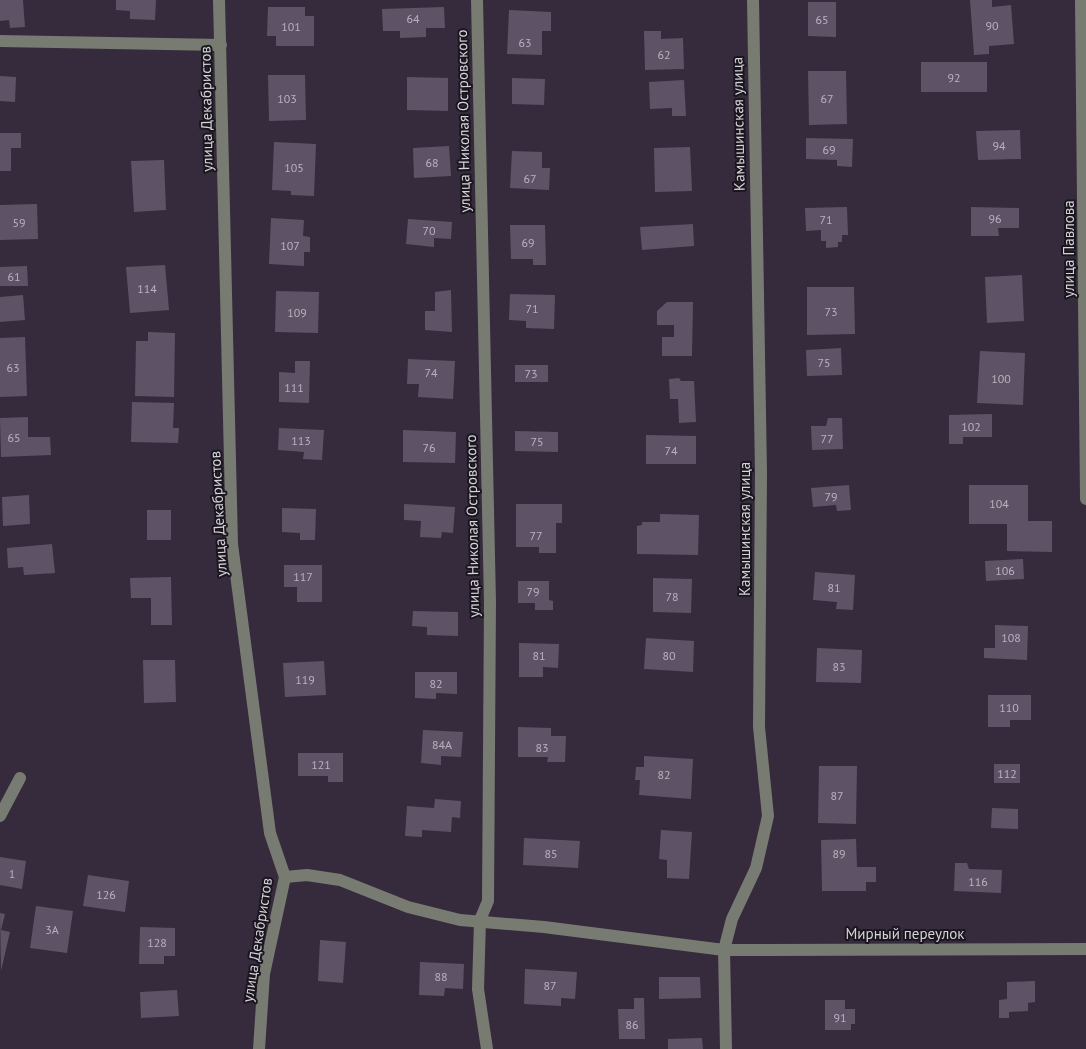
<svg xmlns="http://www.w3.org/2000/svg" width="1086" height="1049" font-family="'PT Sans',sans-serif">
<rect width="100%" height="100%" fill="#352b3c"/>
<g fill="#5e5366">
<polygon points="0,0 23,0 25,27 10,28 9,20 0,21"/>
<polygon points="116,0 156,0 155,20 130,19 130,11 116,10"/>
<polygon points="970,0 992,0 992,7 1011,5 1014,44 989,46 989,54 974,55"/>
<polygon points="808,2 836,2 836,37 808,36"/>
<polygon points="268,7 305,7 305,16 314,16 314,46 276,46 276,36 267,36"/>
<polygon points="444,7 445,28 426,28 426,37 400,38 400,31 383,31 382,9"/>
<polygon points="509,10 551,12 551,31 542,31 542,55 507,54"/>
<polygon points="644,31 661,31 661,39 683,38 684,69 645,70"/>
<rect x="921" y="62" width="66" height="30"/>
<polygon points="808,71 846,71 847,124 809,125"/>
<polygon points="268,75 305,75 306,120 269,121"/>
<polygon points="0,76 16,77 15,102 0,101"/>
<polygon points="407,77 448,78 448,111 407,110"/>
<polygon points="512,78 545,79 544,105 512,104"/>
<polygon points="684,80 686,116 672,116 672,108 650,109 649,82"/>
<polygon points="1020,130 1021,159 978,160 976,131"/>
<polygon points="0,133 21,133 21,148 11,148 11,171 0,171"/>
<polygon points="806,138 853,139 852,167 837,166 837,160 806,159"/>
<polygon points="274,142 316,144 314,196 291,195 291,191 272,190"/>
<polygon points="449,146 451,176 414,178 413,148"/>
<polygon points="690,147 692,191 655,192 654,148"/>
<polygon points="512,151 542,152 542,168 550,168 549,190 510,188"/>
<polygon points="164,160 166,210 134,212 131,161"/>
<polygon points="37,204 38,239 0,240 0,205"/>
<polygon points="847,207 848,235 842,235 842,242 838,242 838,247 826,248 826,241 821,241 821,230 806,231 805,208"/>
<polygon points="971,207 1019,208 1019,228 998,228 999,236 971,236"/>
<polygon points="271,218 304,220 303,236 310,237 310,252 304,252 304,266 269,264"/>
<polygon points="408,219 452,222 451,239 434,238 434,247 406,244"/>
<polygon points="693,224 694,246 642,250 640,227"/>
<polygon points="510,225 545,225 546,265 533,265 533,259 511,259"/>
<polygon points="165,265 169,310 130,313 126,267"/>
<polygon points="27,266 28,286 0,286 0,267"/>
<polygon points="1022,275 1024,321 987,323 985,277"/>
<polygon points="807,287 854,287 855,334 807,335"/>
<polygon points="451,290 452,332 425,330 425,311 435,311 435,292"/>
<polygon points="276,291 319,292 318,333 275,332"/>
<polygon points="510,294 555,295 554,329 526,328 526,321 509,320"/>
<polygon points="23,295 25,320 0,322 0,297"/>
<polygon points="667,302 693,302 692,356 662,356 662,337 674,337 674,325 657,325 657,311"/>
<polygon points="148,332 175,333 174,397 135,396 136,341 148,341"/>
<polygon points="25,337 27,396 0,397 0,338"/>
<polygon points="841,348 842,375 807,376 806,350"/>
<polygon points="980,351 1025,353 1023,405 977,403"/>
<polygon points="408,359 455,361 453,399 418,397 419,384 407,384"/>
<polygon points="295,361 310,361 309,403 279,402 279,372 295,373"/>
<rect x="515" y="365" width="33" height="17"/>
<polygon points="679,378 681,381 694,381 696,422 679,423 678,399 670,399 669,379"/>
<polygon points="132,402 174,403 173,428 179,428 178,443 131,442"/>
<polygon points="992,414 992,437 963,437 963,444 949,444 949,415"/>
<polygon points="28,417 28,437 50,437 51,455 1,457 0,418"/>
<polygon points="828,418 842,418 843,449 812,450 811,426 826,426"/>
<polygon points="279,428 324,430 322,460 303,459 304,452 278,450"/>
<polygon points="403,430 456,432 455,463 403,462"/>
<polygon points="515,431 558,432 558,452 515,451"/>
<polygon points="646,435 696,436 696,464 646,464"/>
<polygon points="849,485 851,510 837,511 836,505 813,507 811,488"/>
<polygon points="969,485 1028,485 1028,521 1052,521 1052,552 1007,551 1007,524 969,524"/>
<polygon points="29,495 30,524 3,526 2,497"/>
<polygon points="404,504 455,507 453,533 442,532 441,538 420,537 421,521 404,520"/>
<polygon points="516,504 562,504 562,523 556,523 556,553 539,553 539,547 516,547"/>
<polygon points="282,508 316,509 315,540 300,540 300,533 282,532"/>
<rect x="147" y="510" width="24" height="30"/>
<polygon points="660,514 699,515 698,555 637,554 637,526 642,525 642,522 660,522"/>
<polygon points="52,544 55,573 24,575 23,567 8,568 7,548"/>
<polygon points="1023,559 1024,579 986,581 985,561"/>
<polygon points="284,565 322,565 322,602 297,602 297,587 284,587"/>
<polygon points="815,572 855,575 853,610 836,609 837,602 813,600"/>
<polygon points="171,577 172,625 151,625 151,598 131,598 130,578"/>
<polygon points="653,578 692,579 691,613 653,612"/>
<polygon points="518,581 549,581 549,600 553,601 553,610 535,610 535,603 518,603"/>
<polygon points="413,611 458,612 458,636 427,635 427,627 412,626"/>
<polygon points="995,625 1028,626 1027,660 984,658 984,648 995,648"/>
<polygon points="646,638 694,641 693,672 644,669"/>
<polygon points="519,643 559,644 558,668 543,667 543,677 519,677"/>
<polygon points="817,648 862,650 861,683 816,682"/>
<polygon points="143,660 175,660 176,702 144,703"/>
<polygon points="324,661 326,695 285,697 283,663"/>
<polygon points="415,672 457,672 457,694 436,693 436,699 415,698"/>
<polygon points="988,695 1031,695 1031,720 1010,720 1010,727 988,727"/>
<polygon points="518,727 551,728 551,736 566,736 565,762 547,762 548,757 518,757"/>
<polygon points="423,730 463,732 461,757 441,756 441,765 421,763"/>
<polygon points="298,753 343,753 343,782 328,782 328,776 298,776"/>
<polygon points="644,756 693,759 691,799 639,795 640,780 635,780 636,767 644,767"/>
<rect x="994" y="764" width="26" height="19"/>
<polygon points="819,766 857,766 856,824 818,823"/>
<polygon points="435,799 461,801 460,818 452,817 451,832 422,830 422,837 405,836 407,806 434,808"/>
<polygon points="992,808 1018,809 1018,829 991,828"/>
<polygon points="661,830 692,832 689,879 667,878 667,860 659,859"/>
<polygon points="524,838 580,841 578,868 523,865"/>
<polygon points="856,839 857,867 876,867 876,882 866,882 866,891 822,891 821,840"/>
<polygon points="0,857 26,861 22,889 0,885"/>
<polygon points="955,863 967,863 969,869 1002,870 1001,893 954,891"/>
<polygon points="88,875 129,881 125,912 83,906"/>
<polygon points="36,906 73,911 67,953 30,948"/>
<polygon points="0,913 5,914 1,930 10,932 1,971"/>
<polygon points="140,927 175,928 175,956 164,956 164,964 139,964"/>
<polygon points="320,940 346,942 343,983 318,981"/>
<polygon points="420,962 464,964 463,989 445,988 444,996 419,995"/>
<polygon points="525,969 577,972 575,999 561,998 561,1006 524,1004"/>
<polygon points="659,977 700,977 701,998 659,999"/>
<polygon points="1035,981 1035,1002 1028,1003 1028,1011 1009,1012 1009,1018 999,1018 999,1000 1007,999 1007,982"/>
<polygon points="177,990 179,1016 141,1018 140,992"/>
<polygon points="634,998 644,998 645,1039 619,1039 618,1009 634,1009"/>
<polygon points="825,1000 845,1000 845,1009 855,1009 855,1024 851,1024 851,1030 825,1030"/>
<polygon points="702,1038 703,1049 668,1049 668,1039"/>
</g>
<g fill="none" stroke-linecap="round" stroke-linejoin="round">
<g stroke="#787b71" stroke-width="12">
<polyline points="219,0 232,544 270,833 285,877 264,974 259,1049"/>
<polyline points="477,0 490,602 488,901 480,920 478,989 487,1049"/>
<polyline points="1081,0 1086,499"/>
<polyline points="0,41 221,45"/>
<polyline points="0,816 20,778"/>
<polyline points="285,877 307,875 340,880 408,907 460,920 544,927 724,950 1086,949"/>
<polyline points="726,1049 724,950 732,919 756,868 768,816 759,727 761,472 753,0"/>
</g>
</g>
<g text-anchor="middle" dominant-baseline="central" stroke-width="4" stroke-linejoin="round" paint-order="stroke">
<g font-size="12" fill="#b9b2be">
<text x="413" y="18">64</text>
<text x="822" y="19">65</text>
<text x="992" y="25">90</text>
<text x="291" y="26">101</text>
<text x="525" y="42">63</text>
<text x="664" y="54">62</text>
<text x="954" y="77">92</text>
<text x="287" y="98">103</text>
<text x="827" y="98">67</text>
<text x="999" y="145">94</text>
<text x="829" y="149">69</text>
<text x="432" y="162">68</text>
<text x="294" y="167">105</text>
<text x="530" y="178">67</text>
<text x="995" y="218">96</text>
<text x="826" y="219">71</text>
<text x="19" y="222">59</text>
<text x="429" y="230">70</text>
<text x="528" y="242">69</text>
<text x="290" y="245">107</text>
<text x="14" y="276">61</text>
<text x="147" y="288">114</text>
<text x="532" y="308">71</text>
<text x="831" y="311">73</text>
<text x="297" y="312">109</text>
<text x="824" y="362">75</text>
<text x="13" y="367">63</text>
<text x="431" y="372">74</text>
<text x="531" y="373">73</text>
<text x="1001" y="378">100</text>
<text x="294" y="387">111</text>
<text x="971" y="426">102</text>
<text x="14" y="437">65</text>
<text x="827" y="438">77</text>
<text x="301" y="440">113</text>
<text x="537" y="441">75</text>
<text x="429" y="447">76</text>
<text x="671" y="450">74</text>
<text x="831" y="496">79</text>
<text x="999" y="503">104</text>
<text x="536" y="535">77</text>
<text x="1005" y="570">106</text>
<text x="303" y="576">117</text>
<text x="834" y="587">81</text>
<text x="533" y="591">79</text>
<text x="672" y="596">78</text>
<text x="1011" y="637">108</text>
<text x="539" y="655">81</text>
<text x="669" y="655">80</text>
<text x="839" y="666">83</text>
<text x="305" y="679">119</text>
<text x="436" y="683">82</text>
<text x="1009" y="707">110</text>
<text x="442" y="744">84А</text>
<text x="542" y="747">83</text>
<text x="321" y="764">121</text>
<text x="1007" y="773">112</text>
<text x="664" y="774">82</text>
<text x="837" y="795">87</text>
<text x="551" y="853">85</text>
<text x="839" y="853">89</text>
<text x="12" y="873">1</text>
<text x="978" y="881">116</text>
<text x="106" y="894">126</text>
<text x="52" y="929">3А</text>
<text x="157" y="942">128</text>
<text x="441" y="976">88</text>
<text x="550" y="985">87</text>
<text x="840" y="1017">91</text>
<text x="632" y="1024">86</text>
</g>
<g font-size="15" fill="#d7d1dc" stroke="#1a161d">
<text transform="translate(206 109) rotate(-91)">улица Декабристов</text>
<text transform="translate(463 121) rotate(-91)">улица Николая Островского</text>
<text transform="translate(738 124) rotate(-91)">Камышинская улица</text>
<text transform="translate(1068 249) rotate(-90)">улица Павлова</text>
<text transform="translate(218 514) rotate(-93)">улица Декабристов</text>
<text transform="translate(472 526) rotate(-91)">улица Николая Островского</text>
<text transform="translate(744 529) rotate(-90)">Камышинская улица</text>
<text x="905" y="933">Мирный переулок</text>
<text transform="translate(257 940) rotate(-81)">улица Декабристов</text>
</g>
</g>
</svg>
